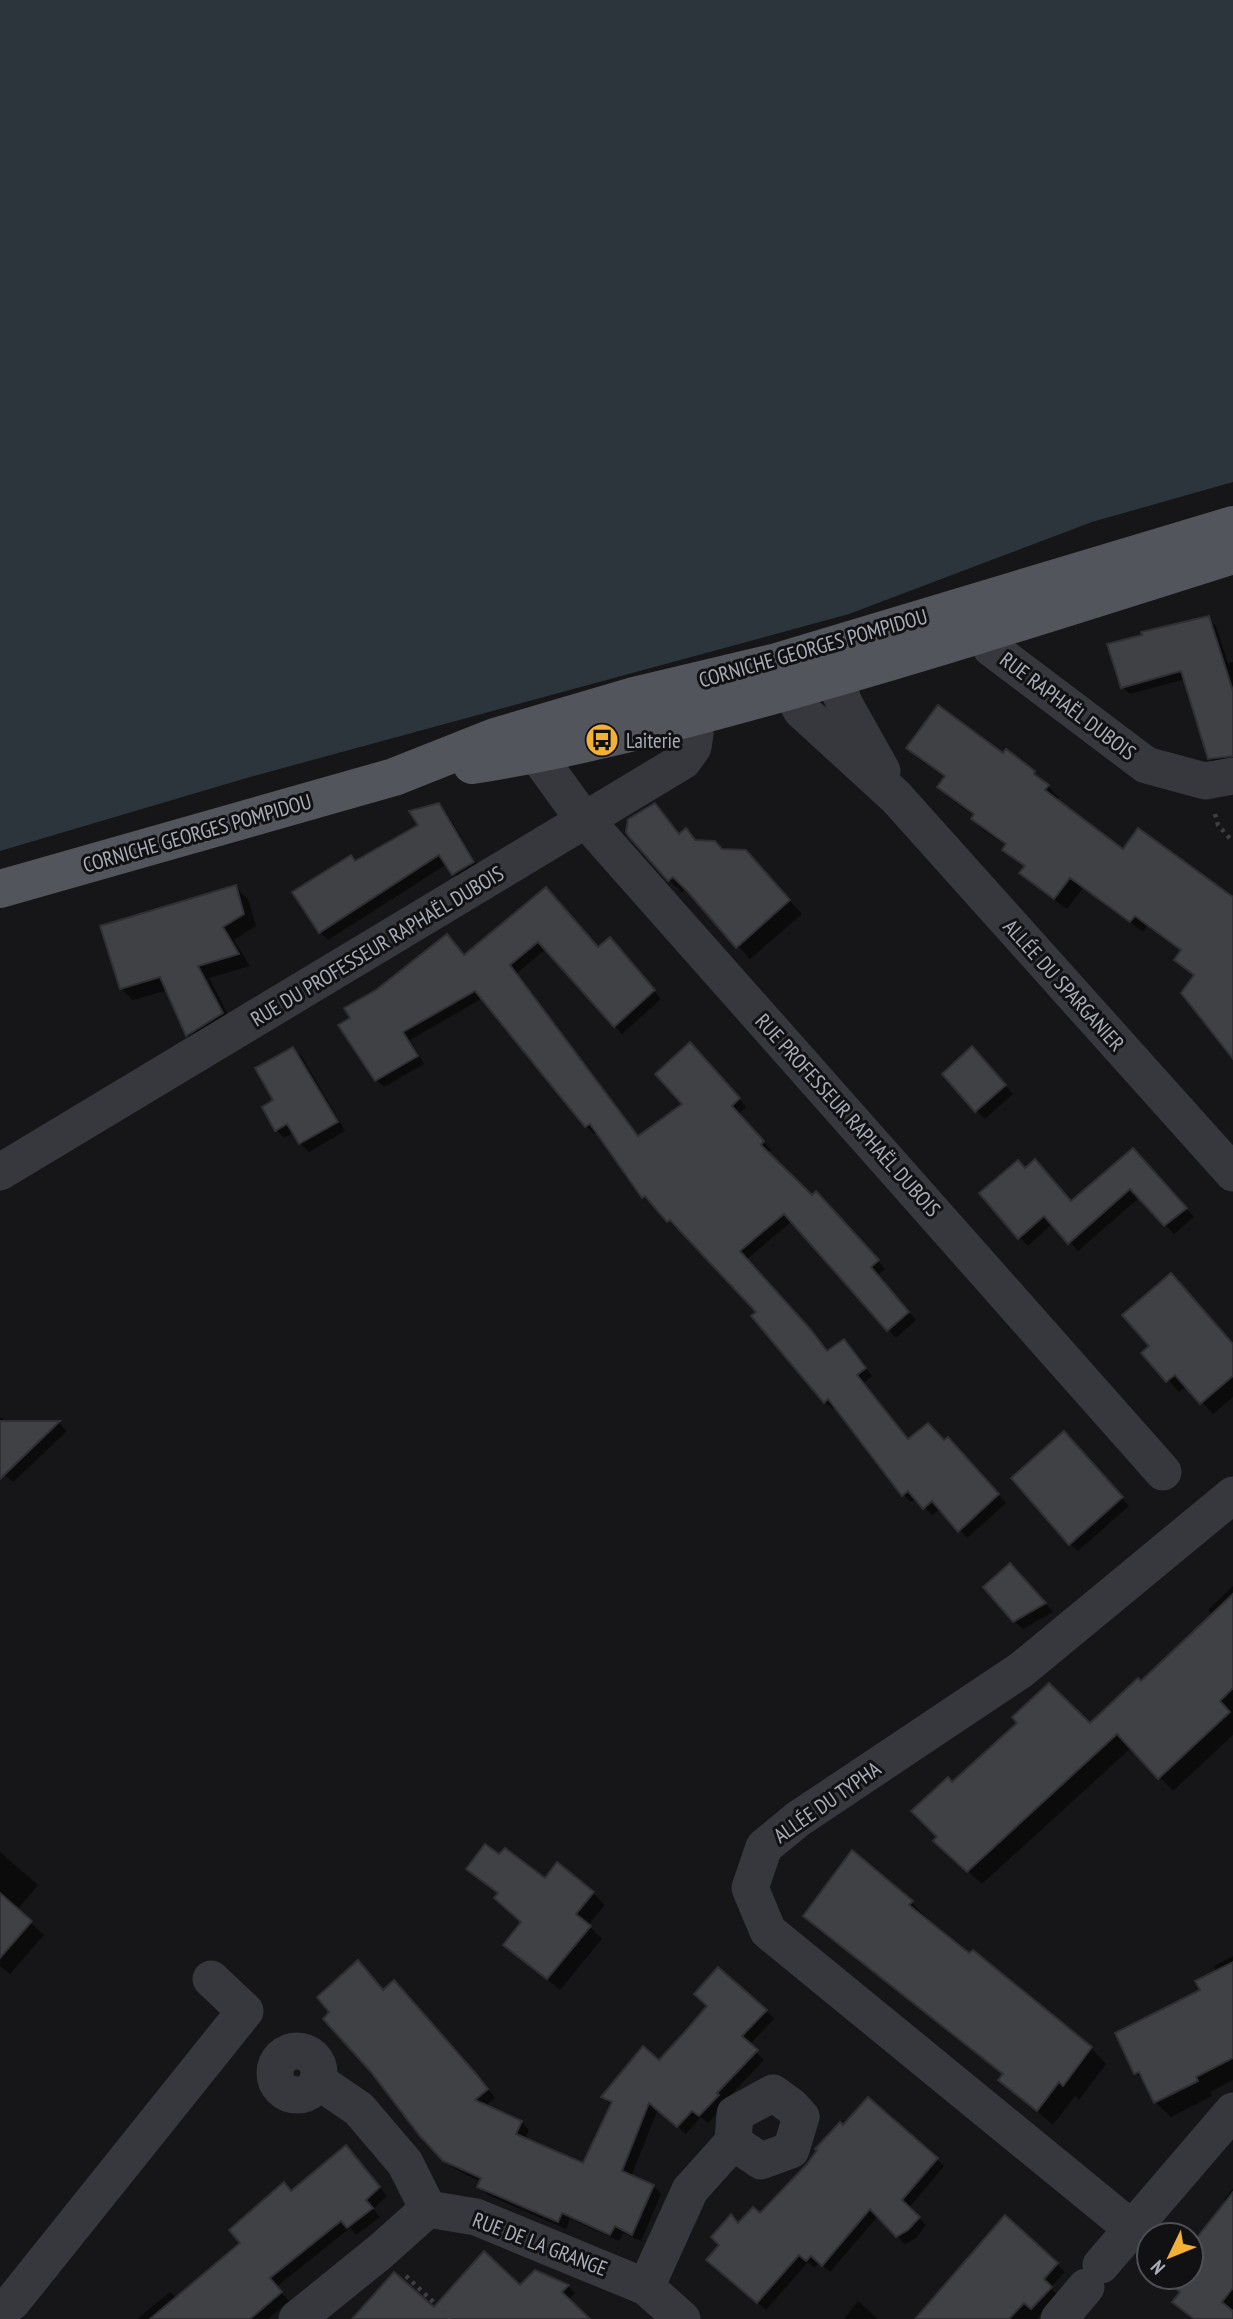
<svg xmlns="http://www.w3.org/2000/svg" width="1233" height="2319" font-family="'PT Sans Narrow',sans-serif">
<rect width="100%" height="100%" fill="#161618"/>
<polygon fill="#2c353c" points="0,0 1233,0 1233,482 1092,522 849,614 250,777 0,851"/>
<g fill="#0007">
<polygon points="1208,618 1216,626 1228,663 1233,662 1233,764 1217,766 1209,758 1185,679 1130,694 1122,687"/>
<polygon points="908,748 1004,755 1034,772 1059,798 1057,801 1123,851 1233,899 1233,1056 1195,976 1176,959 1182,952 1147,926 1143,932 1083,888 1067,909 1033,884 1022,873 1026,868 1004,849 1007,846 984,831 973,819 974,816 951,799 939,787 946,778 920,760"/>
<polygon points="438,805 447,813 481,871 462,882 447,864 328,940 320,932 351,857 356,862 420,825"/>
<polygon points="654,805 681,835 686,831 697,842 758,865 802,914 750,959 686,889 682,892 669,880"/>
<polygon points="235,887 248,899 256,926 234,940 250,966 209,978 234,1026 199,1047 187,1035 168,990 133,1000 121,988"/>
<polygon points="546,889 599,949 618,948 661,999 622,1034 546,949 517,973 639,1138 685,1104 698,1052 746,1107 738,1114 771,1150 768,1154 812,1197 824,1201 885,1269 877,1276 916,1320 896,1338 792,1221 746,1260 828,1352 851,1349 872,1376 864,1383 909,1441 944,1443 955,1447 1006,1503 967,1538 941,1508 932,1515 916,1498 911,1502 904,1495 836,1407 833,1409 825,1402 758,1312 679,1227 676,1229 653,1203 652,1205 644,1197 597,1132 594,1134 586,1126 483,998 410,1040 424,1064 384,1087 376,1080 352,1018 465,957"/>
<polygon points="293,1049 302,1057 345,1131 309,1152 300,1143 294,1133 284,1138 276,1130 275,1101"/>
<polygon points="980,1057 1013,1094 985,1119 976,1110"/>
<polygon points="1142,1159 1194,1217 1174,1234 1140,1197 1078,1251 1053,1223 1028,1246 1019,1237 1026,1169 1072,1203"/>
<polygon points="1233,1345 1233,1397 1213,1414 1187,1386 1179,1392 1144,1353"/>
<polygon points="0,1417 6,1422 59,1423 67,1431 13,1482 0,1470"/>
<polygon points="1072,1441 1129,1506 1078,1551 1070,1544"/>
<polygon points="1018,1573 1053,1612 1023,1629 1014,1621"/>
<polygon points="1233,1586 1233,1735 1173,1791 1132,1747 982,1884 949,1854 939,1837 952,1784 1090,1725 1141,1684 1213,1615 1208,1610"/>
<polygon points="0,1852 38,1885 17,1910 44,1935 10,1974 0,1966"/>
<polygon points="500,1857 545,1881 593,1893 605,1905 588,1925 602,1939 560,1990 506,1944 523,1923 499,1895 469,1868"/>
<polygon points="911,1902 927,1918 925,1920 969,1956 973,1952 1091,2048 1106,2064 1079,2100 1075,2096 1053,2125 1000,2080 1004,2075 820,1931 805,1916"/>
<polygon points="1233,1956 1233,2080 1210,2092 1212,2096 1171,2117 1155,2102 1147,2084 1136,2073 1216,1972 1214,1966"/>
<polygon points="383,1991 485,2085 495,2098 485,2106 521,2122 529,2130 525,2139 584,2165 612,2106 603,2097 659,2063 766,2011 774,2019 749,2045 764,2060 724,2102 726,2104 708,2123 701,2117 686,2134 658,2109 631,2177 653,2186 661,2194 641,2241 623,2233 619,2241 570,2219 566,2229 488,2195 479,2187 481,2182 453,2168 421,2134"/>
<polygon points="354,2155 387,2196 373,2209 380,2217 356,2235 350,2228 276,2287 289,2301 268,2319 137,2319 170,2292 177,2298 242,2243 292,2192"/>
<polygon points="937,2159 944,2166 909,2208 926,2225 916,2238 905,2244 878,2216 830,2272 819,2263 814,2268 808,2262 766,2310 716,2268 739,2225 760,2215"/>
<polygon points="1233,2188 1233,2319 1193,2319 1175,2302 1181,2292 1181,2277 1191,2277 1191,2247 1227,2203 1224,2200"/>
<polygon points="1005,2217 1065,2272 1050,2288 1058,2295 1037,2319 918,2319"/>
<polygon points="568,2286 575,2293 568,2301 588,2319 470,2319 520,2288"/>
<polygon points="858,2301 878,2319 844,2319"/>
</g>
<g fill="#404145" stroke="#303034" stroke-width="2">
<polygon points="1209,616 1233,691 1233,756 1208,759 1181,671 1121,688 1107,644 1142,635 1141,632"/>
<polygon points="938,705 1003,753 1006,749 1035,771 1034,774 1049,785 1045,790 1123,849 1138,828 1233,897 1233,1059 1181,993 1194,975 1174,960 1181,950 1135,916 1130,922 1070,878 1054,899 1019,873 1025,866 1002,850 1006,844 971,819 974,814 937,787 945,776 906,748"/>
<polygon points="439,803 474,862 452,875 439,855 319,933 292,892 351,855 355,861 418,825 409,811"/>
<polygon points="655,803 679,834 686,828 695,840 715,841 722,849 746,850 790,900 736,948 688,892 673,877 668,881 629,837 626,832 628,819"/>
<polygon points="236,885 244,914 223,927 239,954 198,966 223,1013 186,1036 160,977 120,989 100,926"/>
<polygon points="546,887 598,947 610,937 655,990 614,1027 538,942 510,965 638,1136 682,1104 655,1074 690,1042 740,1098 732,1106 764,1141 761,1145 812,1195 816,1191 879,1260 871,1267 909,1312 887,1331 784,1214 740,1251 811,1330 827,1351 844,1339 866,1368 857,1375 908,1439 928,1423 944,1440 948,1437 999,1494 958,1532 932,1501 923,1509 908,1491 902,1496 828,1399 824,1403 751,1316 756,1312 670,1220 667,1222 645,1196 642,1198 590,1124 585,1127 475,991 403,1032 418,1056 375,1081 338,1025 350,1018 344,1008 376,990 447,934 464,955"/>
<polygon points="972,1046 1006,1085 975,1112 942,1074"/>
<polygon points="293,1047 338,1122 299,1144 287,1124 275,1131 262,1107 273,1100 255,1068"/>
<polygon points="1133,1148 1187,1208 1164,1226 1130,1189 1068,1244 1044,1216 1018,1239 979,1193 1018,1160 1025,1168 1035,1159 1071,1201"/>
<polygon points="1171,1273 1233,1344 1233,1376 1200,1404 1175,1375 1166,1382 1141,1353 1149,1346 1122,1315"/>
<polygon points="0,1421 60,1421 0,1479"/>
<polygon points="1064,1431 1123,1497 1069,1545 1011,1478"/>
<polygon points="1010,1563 1046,1603 1013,1622 983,1587"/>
<polygon points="1233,1594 1233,1688 1220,1701 1230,1712 1158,1779 1117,1734 967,1872 933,1841 937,1837 911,1811 948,1777 952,1782 1017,1723 1012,1717 1049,1683 1090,1723 1138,1678 1141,1681"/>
<polygon points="485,1844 499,1854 505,1848 545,1878 557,1862 594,1892 576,1914 591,1926 547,1979 503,1945 521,1922 494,1898 498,1893 466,1869"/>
<polygon points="852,1850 913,1901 909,1905 969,1953 973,1950 1092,2047 1063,2086 1059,2082 1037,2111 998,2080 1003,2074 803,1916"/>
<polygon points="0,1893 32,1921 0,1958"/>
<polygon points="358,1960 383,1990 394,1980 477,2075 488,2089 475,2100 522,2121 516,2134 583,2163 612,2102 601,2097 643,2046 659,2060 682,2035 707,2006 694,1994 718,1967 767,2010 742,2036 758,2050 717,2093 719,2095 699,2116 692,2111 677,2127 649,2103 622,2171 654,2185 632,2235 615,2226 610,2235 562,2213 558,2222 477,2187 481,2178 443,2161 420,2136 371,2072 323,2019 329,2012 317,1997"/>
<polygon points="1233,1962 1233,2058 1196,2077 1198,2081 1154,2103 1139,2072 1134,2074 1115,2033 1200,1990 1195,1981"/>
<polygon points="868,2097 938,2158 902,2200 920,2217 908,2230 896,2237 870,2209 822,2266 811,2256 806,2261 799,2255 757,2303 706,2260 719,2245 711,2237 731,2214 738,2223 753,2207 760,2213 807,2164 817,2150 815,2149 840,2122 843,2125"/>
<polygon points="346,2145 380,2187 366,2200 373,2208 347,2228 341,2221 270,2278 282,2292 250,2319 150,2319 240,2243 229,2230 284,2182 291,2191"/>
<polygon points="1233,2192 1233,2288 1222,2302 1233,2311 1233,2319 1194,2319 1172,2302 1180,2292 1172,2285 1179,2277 1191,2277 1191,2245"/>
<polygon points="1005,2215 1058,2263 1044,2279 1052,2287 1031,2309 1024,2303 1009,2319 915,2319"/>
<polygon points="484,2251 520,2285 535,2270 569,2285 562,2292 590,2319 352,2319 394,2272 434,2307"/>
</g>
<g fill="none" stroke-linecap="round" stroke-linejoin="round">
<g stroke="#3d3f44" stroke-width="4.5" stroke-dasharray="3.5 5" stroke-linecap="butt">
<polyline points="1215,814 1218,825 1233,842"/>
<polyline points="406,2276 451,2319"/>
</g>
<g stroke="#37383d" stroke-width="37">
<polyline points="976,606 991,648 1146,765 1205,781 1233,776"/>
<polyline points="823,651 845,705 882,771"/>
<polyline points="777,663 801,710 896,797 1233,1173"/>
<polyline points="537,755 576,809 1163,1472"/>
<polyline points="0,1172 683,761 693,747 695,734 685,689"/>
<circle cx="297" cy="2073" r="22"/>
<polyline points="318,2081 359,2109 405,2163 428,2209"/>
<polyline points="1131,2228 768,1931 750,1888 764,1847 798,1819 1021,1670 1233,1495"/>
<polyline points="1101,2265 1233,2111"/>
<polyline points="646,2287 690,2190 733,2142 761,2161 791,2150 801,2117 791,2106 773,2093 735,2114 733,2142"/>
<polyline points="0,2309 12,2302 245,2011 211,1979"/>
<polyline points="297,2319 381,2251 428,2209 476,2217 646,2287 682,2319"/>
<polyline points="1059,2319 1086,2287"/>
</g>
<g stroke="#53555c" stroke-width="38">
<path d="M472,765C568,750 662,726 756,700C916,656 1075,605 1233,555"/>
<polyline points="0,889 394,777 495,737 634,696 777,662 1233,525"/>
</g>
</g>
<defs>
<symbol id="bus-disc" viewBox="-11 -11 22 22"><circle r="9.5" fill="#f2b134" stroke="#111113"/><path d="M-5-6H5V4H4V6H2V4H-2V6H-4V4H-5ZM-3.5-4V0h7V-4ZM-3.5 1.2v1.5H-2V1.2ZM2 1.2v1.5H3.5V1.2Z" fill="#111"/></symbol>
</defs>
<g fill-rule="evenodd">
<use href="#bus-disc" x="583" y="721" width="38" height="38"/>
</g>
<g text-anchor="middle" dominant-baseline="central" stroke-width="6" stroke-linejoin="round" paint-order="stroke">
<g font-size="21" fill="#a8adb8" stroke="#111113">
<text transform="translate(813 648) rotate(-16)">CORNICHE GEORGES POMPIDOU</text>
<text transform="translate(1068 706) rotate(37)">RUE RAPHAËL DUBOIS</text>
<text transform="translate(197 833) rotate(-16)">CORNICHE GEORGES POMPIDOU</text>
<text transform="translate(377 946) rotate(-31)">RUE DU PROFESSEUR RAPHAËL DUBOIS</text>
<text transform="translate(1064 985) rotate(48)">ALLÉE DU SPARGANIER</text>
<text transform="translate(848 1115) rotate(48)">RUE PROFESSEUR RAPHAËL DUBOIS</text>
<text transform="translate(827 1802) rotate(-35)">ALLÉE DU TYPHA</text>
<text transform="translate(540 2244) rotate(21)">RUE DE LA GRANGE</text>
</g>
<g font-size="21" fill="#a8adb8" stroke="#111113" text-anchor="start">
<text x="626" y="740">Laiterie</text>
</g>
</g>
<g transform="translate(1170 2256) rotate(227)"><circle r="33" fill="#111113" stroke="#4d4f55" stroke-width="2"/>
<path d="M0-5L12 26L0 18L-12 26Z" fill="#f2b134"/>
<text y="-10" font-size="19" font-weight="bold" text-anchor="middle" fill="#a8adb8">N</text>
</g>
</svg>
